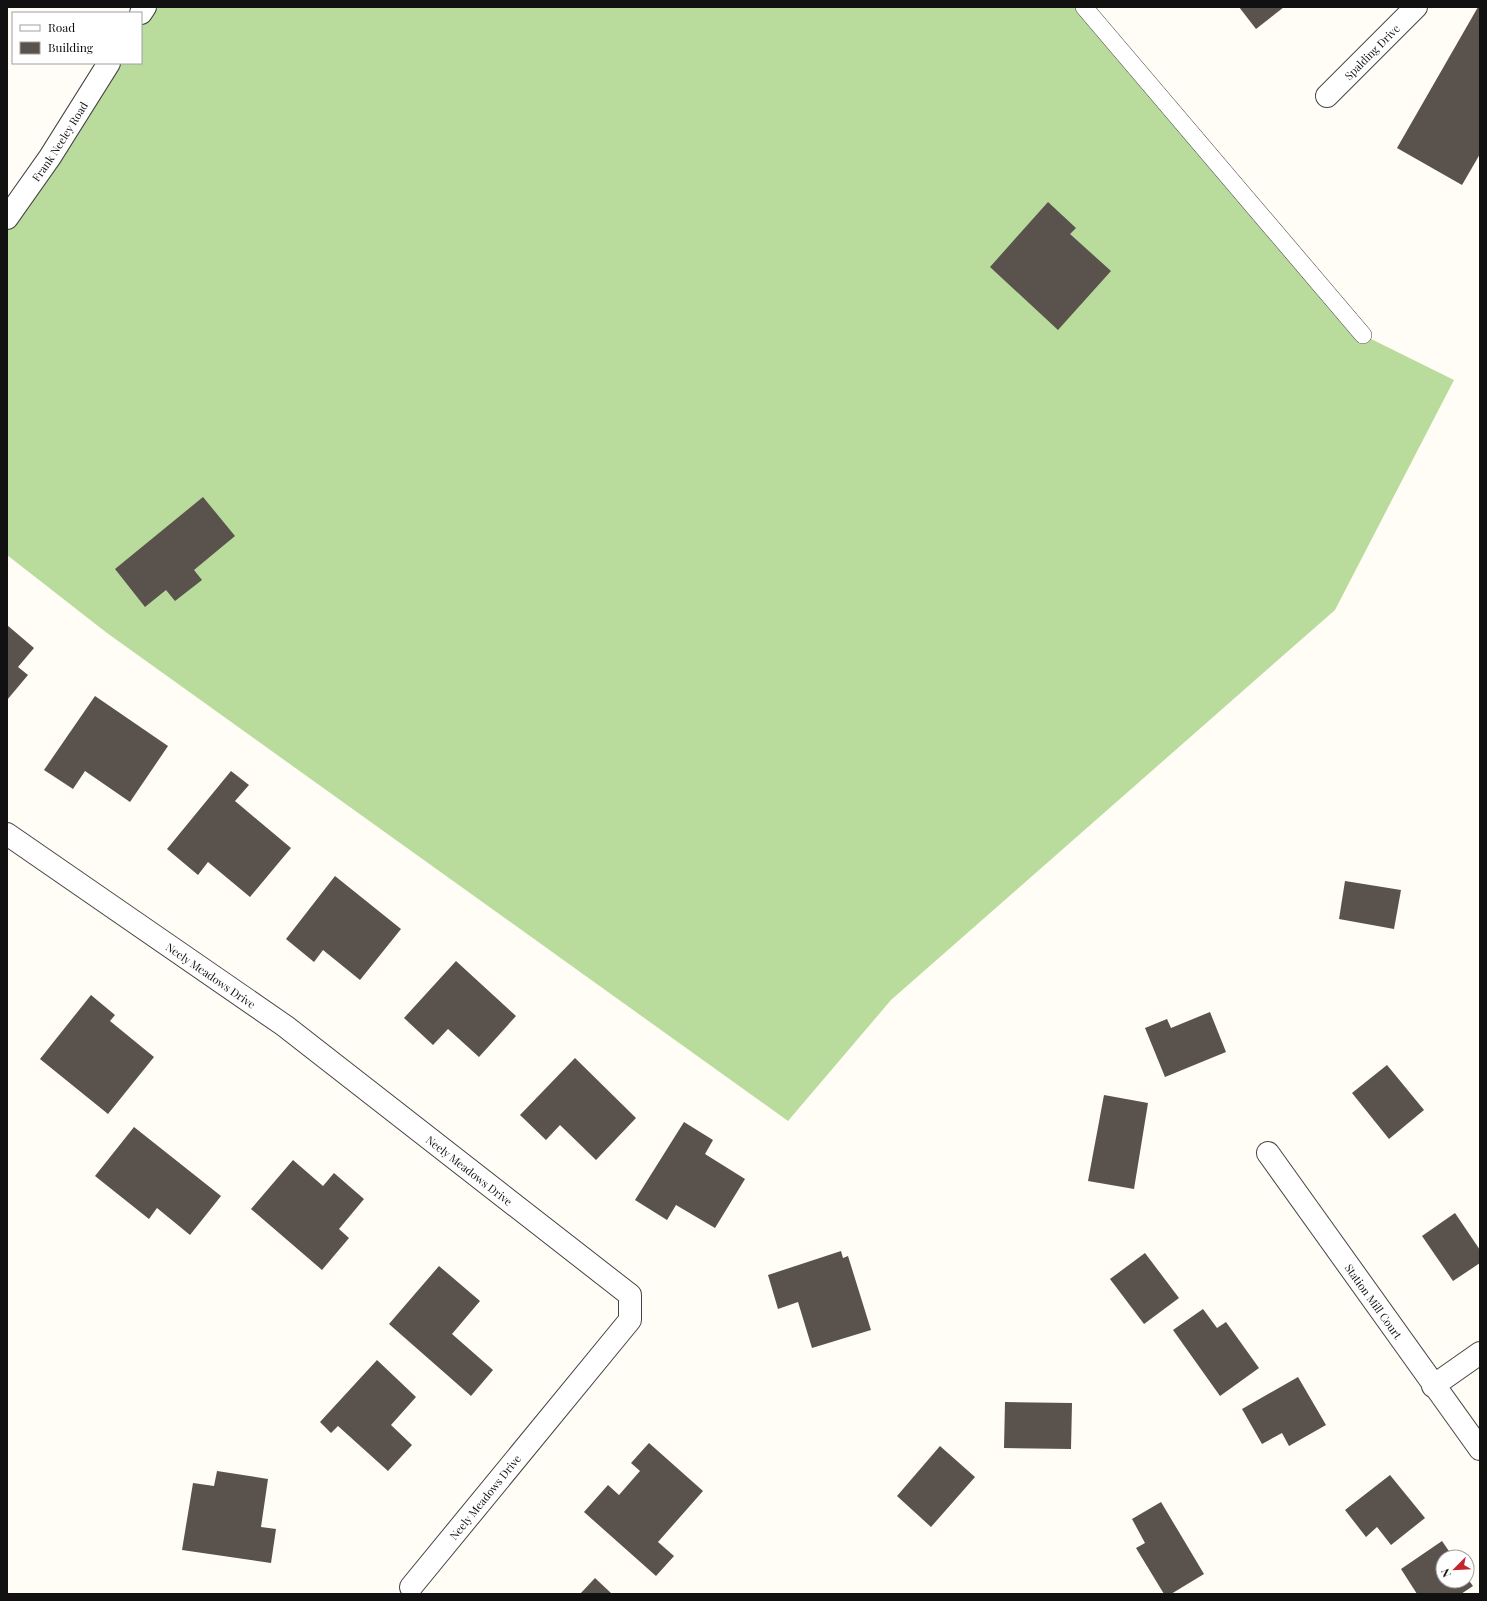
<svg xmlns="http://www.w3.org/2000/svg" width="1487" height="1601" font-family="'Playfair Display',serif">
<rect width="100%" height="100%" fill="#fffdf5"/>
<polygon fill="#b9dc9c" points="145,7 1084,7 1363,335 1454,380 1335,610 891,1000 788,1121 107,633 7,555 7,211 109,63 141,63 141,13"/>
<g fill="#5a524d">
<polygon points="1239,7 1284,7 1256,29"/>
<polygon points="1478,7 1480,7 1480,154 1462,185 1397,148"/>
<polygon points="1048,202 1076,228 1070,234 1111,271 1058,330 990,267"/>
<polygon points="203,497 235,536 194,570 202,580 175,601 166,590 145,607 115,569"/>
<polygon points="7,625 34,648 18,667 28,675 7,700"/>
<polygon points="95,696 168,746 130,802 85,771 73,789 44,770"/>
<polygon points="231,771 249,785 235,801 291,848 250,897 208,862 198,875 167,849"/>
<polygon points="335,876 401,929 360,980 323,950 314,962 286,939"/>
<polygon points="1345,881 1401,890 1394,929 1339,919"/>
<polygon points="456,961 516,1016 479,1057 448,1029 433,1045 404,1018"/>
<polygon points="91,995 115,1015 110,1021 154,1057 108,1114 40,1059"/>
<polygon points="1210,1012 1226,1052 1165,1077 1145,1028 1167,1019 1171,1028"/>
<polygon points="575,1058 636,1118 596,1160 560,1125 546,1140 520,1115"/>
<polygon points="1387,1065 1424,1110 1389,1139 1352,1093"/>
<polygon points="1104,1095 1148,1103 1134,1189 1088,1181"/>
<polygon points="684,1122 713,1140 705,1154 745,1179 715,1228 676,1205 667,1220 635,1200"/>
<polygon points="134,1127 221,1196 190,1235 157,1208 149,1219 95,1176"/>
<polygon points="293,1160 323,1186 334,1173 364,1199 339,1229 349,1238 322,1270 251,1209"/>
<polygon points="1455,1213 1480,1250 1480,1263 1453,1281 1422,1236"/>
<polygon points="841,1251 843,1258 848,1256 871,1330 812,1348 798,1302 778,1309 768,1275"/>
<polygon points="1145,1253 1179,1298 1144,1324 1110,1279"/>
<polygon points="439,1266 480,1301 452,1334 493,1370 471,1396 389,1324"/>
<polygon points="1203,1309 1217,1328 1226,1322 1259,1368 1220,1396 1173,1330"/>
<polygon points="377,1360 416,1397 391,1425 412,1445 388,1471 338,1426 331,1433 320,1422"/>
<polygon points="1298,1377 1326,1425 1289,1446 1282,1433 1262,1444 1242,1409"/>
<polygon points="1005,1402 1072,1403 1071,1449 1004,1448"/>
<polygon points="649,1443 703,1491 658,1542 674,1556 656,1576 584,1512 608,1485 619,1495 640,1471 631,1463"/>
<polygon points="940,1446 975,1477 931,1527 897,1496"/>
<polygon points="217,1471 268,1479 261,1527 276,1529 271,1563 182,1550 193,1483 214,1486"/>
<polygon points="1390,1475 1425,1518 1391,1545 1377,1527 1366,1537 1345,1510"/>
<polygon points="1161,1502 1204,1574 1171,1594 1164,1594 1136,1548 1145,1543 1132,1519"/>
<polygon points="1442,1541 1453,1557 1443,1557 1443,1581 1467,1581 1467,1578 1473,1586 1461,1594 1417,1594 1401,1569"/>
<polygon points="595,1578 612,1594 580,1594"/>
</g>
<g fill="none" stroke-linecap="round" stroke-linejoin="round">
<defs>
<polyline id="service" points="1084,7 1363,335"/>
<g id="minor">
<polyline points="141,13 145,7"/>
<path id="s1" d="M1327,96L1416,7"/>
<path id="s2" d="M7,218L50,157L109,63"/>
<path id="s3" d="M7,834L285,1026L630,1295V1320L411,1587"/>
<path id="s4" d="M1268,1153L1480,1449"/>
<polyline points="1433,1386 1480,1353"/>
</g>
</defs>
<use href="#service" stroke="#444" stroke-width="18"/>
<use href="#minor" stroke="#444" stroke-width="24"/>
<use href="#service" stroke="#fff" stroke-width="17"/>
<use href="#minor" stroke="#fff" stroke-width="22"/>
</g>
<g text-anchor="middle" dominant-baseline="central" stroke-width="4" stroke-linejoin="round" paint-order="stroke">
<g font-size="11" fill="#111" stroke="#fff">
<text stroke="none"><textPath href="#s1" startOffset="63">Spalding Drive</textPath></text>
<text stroke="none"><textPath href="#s2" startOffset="93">Frank Neeley Road</textPath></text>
<text stroke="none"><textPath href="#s3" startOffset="248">Neely Meadows Drive</textPath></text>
<text stroke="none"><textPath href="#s3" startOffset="572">Neely Meadows Drive</textPath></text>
<text stroke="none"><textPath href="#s4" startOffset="182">Station Mill Court</textPath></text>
<text transform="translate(485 1497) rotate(-51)">Neely Meadows Drive</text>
</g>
</g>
<rect width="1487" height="1601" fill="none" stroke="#111111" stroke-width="16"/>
<rect x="12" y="12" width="130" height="52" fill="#ffffff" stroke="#a0a0a0"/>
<rect x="20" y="25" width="20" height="6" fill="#ffffff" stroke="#a0a0a0"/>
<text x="48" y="32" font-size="12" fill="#111111">Road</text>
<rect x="20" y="42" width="20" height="12" fill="#5a524d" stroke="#a0a0a0"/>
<text x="48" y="52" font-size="12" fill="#111111">Building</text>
<g transform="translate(1455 1569) rotate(246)"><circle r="19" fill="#ffffff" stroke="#a0a0a0"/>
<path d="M0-3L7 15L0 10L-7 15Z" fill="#c4262e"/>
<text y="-6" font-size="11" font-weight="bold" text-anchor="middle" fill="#111111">N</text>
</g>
</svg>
